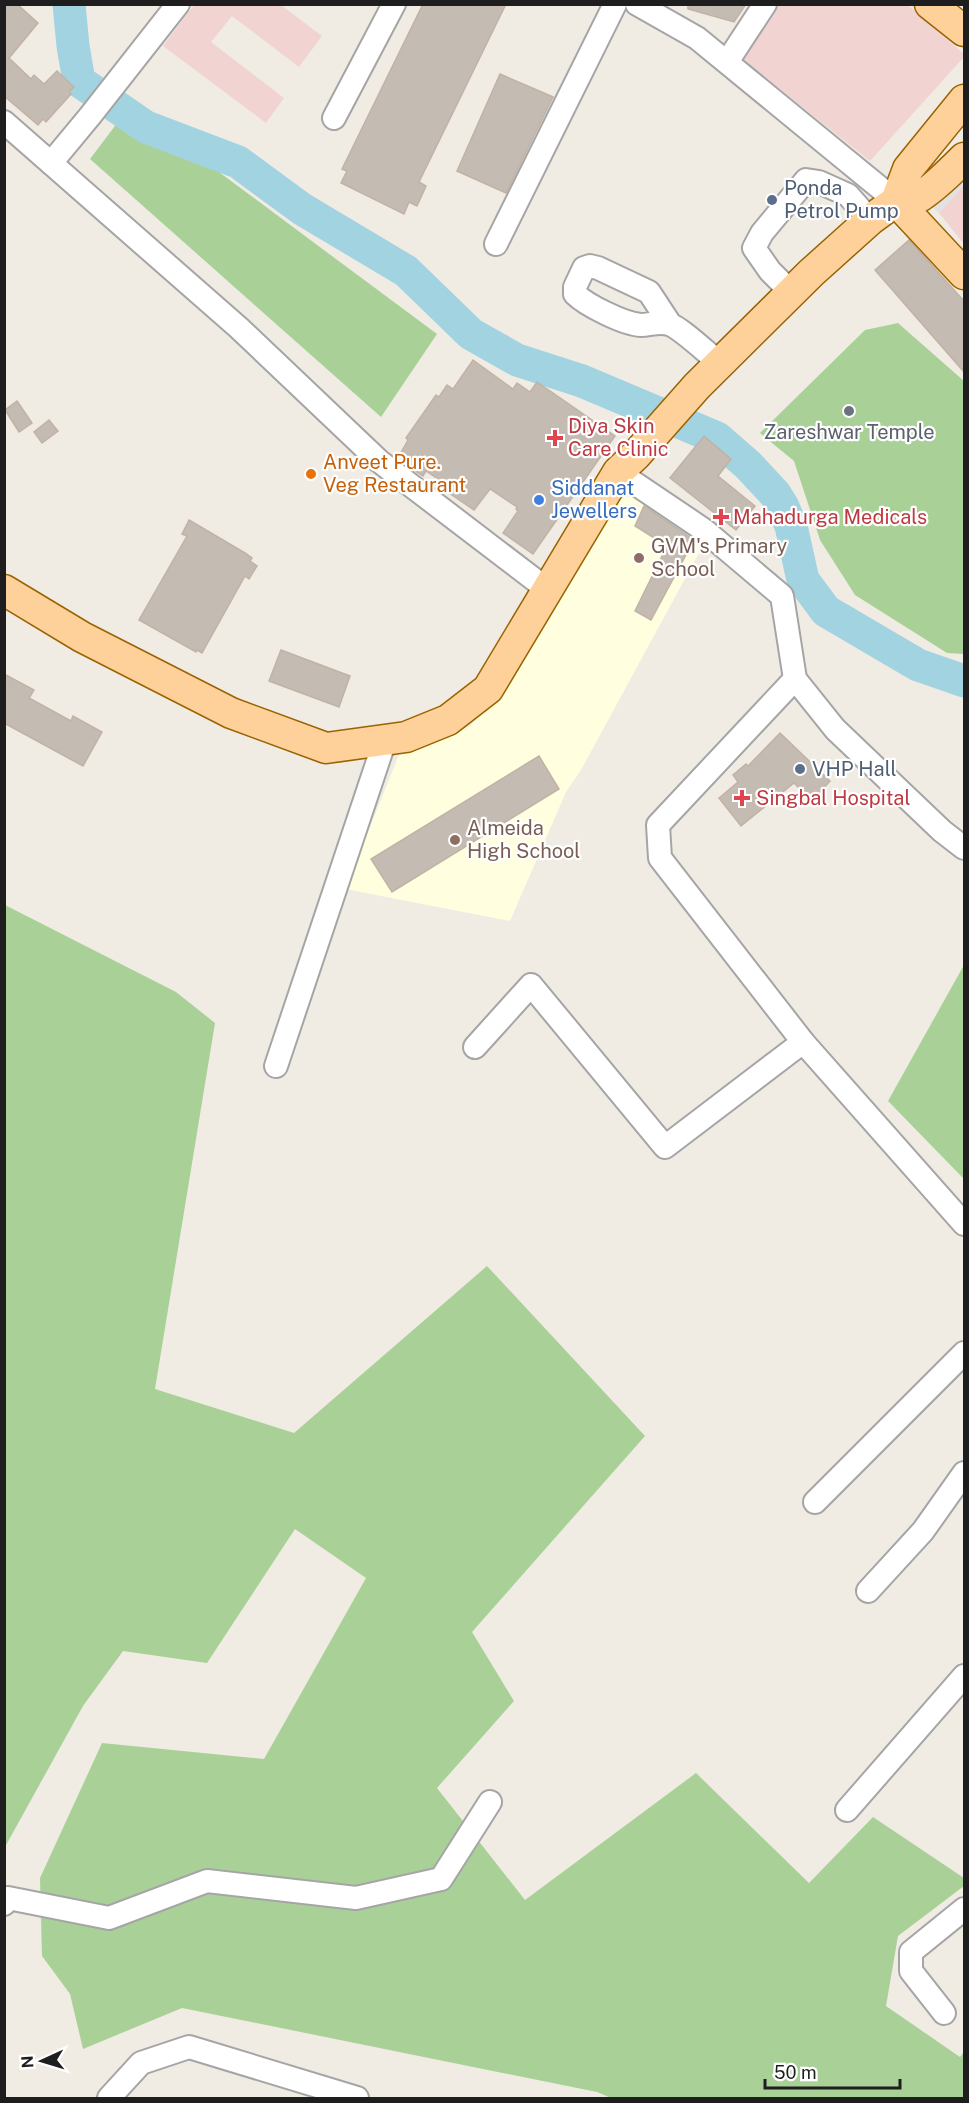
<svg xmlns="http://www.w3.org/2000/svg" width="969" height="2103" font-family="'Public Sans',sans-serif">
<rect width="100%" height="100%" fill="#f0ece4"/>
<g fill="#f1d3d2">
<polygon points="779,4 908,5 964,54 964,57 870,161 741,58"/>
<polygon points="194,5 281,5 322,36 299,67 232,16 211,42 284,98 266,123 163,46"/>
<polygon points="964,185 964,244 939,213"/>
</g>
<polygon fill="#fffede" points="632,497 706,540 581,770 566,792 510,921 345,889 399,755 470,726 492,703 619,498"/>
<g fill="#a9d197">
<polygon points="130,106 437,334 381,417 90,159"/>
<polygon points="898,323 964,381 964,654 947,653 855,595 820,540 794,461 760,433 865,330"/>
<polygon points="5,905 176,992 215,1023 155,1389 294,1433 487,1266 645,1436 472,1632 514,1701 437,1788 525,1900 696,1773 809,1883 873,1817 964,1878 964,1886 898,1936 886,2006 960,2057 964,2052 964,2098 611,2098 597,2092 182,2008 83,2049 70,1994 42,1956 40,1878 102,1743 264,1759 366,1578 295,1529 207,1663 123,1651 83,1706 5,1847"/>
<polygon points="964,965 964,1179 888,1101"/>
</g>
<polygon fill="#e2e2e2" points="964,164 964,185 939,213 928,203"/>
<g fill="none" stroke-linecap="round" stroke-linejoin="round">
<polyline stroke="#a2d3e0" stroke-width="33" points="69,4 73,46 79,81 146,127 238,162 302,209 406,271 471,334 517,360 582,381 717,438 748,465 775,494 783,507 791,526 803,580 826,611 918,665 964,681"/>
</g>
<g fill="#c4bbb3" stroke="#c2b2a6" stroke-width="1.5">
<polygon points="4,4 17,4 38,23 9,58 31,79 34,75 44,84 57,71 74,87 69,92 71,94 46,122 43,119 38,125 4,96"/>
<polygon points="423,4 506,4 419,182 426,186 417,206 409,202 404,214 341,183 347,171 342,169"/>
<polygon points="688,4 746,4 734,22 688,9"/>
<polygon points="500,74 553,97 506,193 457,171"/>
<polygon points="909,240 964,301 964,372 875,270"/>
<polygon points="473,360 513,389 517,383 530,392 537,382 615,436 533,554 503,533 518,511 516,509 517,507 490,489 474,510 446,491 450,487 426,471 423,476 409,467 411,463 399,456 408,440 406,438 436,395 439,397 447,385 453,389"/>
<polygon points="17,401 32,423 19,432 5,410"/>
<polygon points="49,420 58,431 42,443 34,432"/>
<polygon points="704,436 731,459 718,476 755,506 736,530 670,478"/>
<polygon points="644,506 694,540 651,620 635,611 667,546 635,526"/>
<polygon points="189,520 245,553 252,558 250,561 257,566 249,579 245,576 202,653 197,650 196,652 139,620 187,536 182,534"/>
<polygon points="281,650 350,676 339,707 269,681"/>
<polygon points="4,674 34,690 29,698 71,721 73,716 102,732 83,766 4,723"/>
<polygon points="780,733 830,781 812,801 794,783 741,826 719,798 738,782 733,775 746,764 748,766"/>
<polygon points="539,756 559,789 392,892 371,859"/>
</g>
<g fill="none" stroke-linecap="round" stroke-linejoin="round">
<defs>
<g id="minor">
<polyline points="637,4 697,38 896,201"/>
<polyline points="727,62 765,4"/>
<polyline points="334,118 394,4"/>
<polyline points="4,122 239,328 379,461 548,590"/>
<polyline points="51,163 90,116 178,4"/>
<polyline points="496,244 615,4"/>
<polyline points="792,293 770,271 754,248 762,233 806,180 819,182 848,195 870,220"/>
<path d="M670,324L649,292L598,268L590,266L584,268L575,287V294C586,305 624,324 641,325C650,325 659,321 669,324C681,328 708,354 720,363"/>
<polyline points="618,472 704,530 782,596 795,679 835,729 942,831 964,848"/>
<polyline points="795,679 658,825 660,858 803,1042"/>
<polyline points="475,1047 531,985 665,1147 803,1042 964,1224"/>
<polyline points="276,1066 385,740"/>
<polyline points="815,1502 964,1353"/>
<polyline points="868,1591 923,1531 964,1473"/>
<polyline points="847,1810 964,1676"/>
<polyline points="4,1904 8,1898 109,1918 207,1881 356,1898 441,1879 490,1802"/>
<polyline points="944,2013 911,1971 911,1952 964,1909"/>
<polyline points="109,2098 141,2063 189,2047 357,2098"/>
</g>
<g id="major">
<polyline points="930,4 964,31"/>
<polyline points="896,201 964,274"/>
<path d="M896,201C901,201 907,202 911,201C924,198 954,168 964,158"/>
<polyline points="4,590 82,637 231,713 326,748 406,737 448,720 488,689 618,472 636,455 697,386 811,273 870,220 896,201 908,169 964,100"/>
</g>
</defs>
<use href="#minor" stroke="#a5a5a5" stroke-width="26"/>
<use href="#major" stroke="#996300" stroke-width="33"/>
<use href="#minor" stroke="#fff" stroke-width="22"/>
<use href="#major" stroke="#ffd19a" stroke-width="30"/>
</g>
<g fill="#5c6f8a" stroke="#fff" stroke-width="2">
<circle cx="772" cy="200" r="6"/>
<circle cx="800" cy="769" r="6"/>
</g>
<circle fill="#6b7280" stroke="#fff" stroke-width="2" cx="849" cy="411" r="6"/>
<g fill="#e0444e" stroke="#fff" stroke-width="2">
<path d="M552 429h6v6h6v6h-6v6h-6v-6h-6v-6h6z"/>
<path d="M718 508h6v6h6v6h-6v6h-6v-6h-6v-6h6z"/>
<path d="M739 789h6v6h6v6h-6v6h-6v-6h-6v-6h6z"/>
</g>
<circle fill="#e8710a" stroke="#fff" stroke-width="2" cx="311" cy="474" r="6"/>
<circle fill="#3f7fe0" stroke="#fff" stroke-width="2" cx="539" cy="500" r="6"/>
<g fill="#8d6e63" stroke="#fff" stroke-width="2">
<circle cx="639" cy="558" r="6"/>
<circle cx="455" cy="840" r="6"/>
</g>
<g text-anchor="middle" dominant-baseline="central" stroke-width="4.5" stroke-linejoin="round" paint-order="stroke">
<g font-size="20" fill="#4e5e75" stroke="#fff" text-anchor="start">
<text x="784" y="188">Ponda<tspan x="784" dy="23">Petrol Pump</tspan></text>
<text x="812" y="769">VHP Hall</text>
</g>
<g font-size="20" fill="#be3a42" stroke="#fff" text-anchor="start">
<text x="568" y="426">Diya Skin<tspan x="568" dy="23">Care Clinic</tspan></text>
<text x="733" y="517">Mahadurga Medicals</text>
<text x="756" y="798">Singbal Hospital</text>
</g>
<g font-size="20" fill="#5b616d" stroke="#fff">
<text x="849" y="432">Zareshwar Temple</text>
</g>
<g font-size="20" fill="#c56008" stroke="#fff" text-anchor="start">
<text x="323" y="462">Anveet Pure.<tspan x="323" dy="23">Veg Restaurant</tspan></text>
</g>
<g font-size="20" fill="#366cbe" stroke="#fff" text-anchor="start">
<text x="551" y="488">Siddanat<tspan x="551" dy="23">Jewellers</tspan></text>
</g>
<g font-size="20" fill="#785e54" stroke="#fff" text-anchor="start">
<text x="651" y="546">GVM's Primary<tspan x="651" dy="23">School</tspan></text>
<text x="467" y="828">Almeida<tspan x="467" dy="23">High School</tspan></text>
</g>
</g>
<rect width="969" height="2103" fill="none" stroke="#1e1e1e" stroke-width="12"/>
<g transform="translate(42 2061) rotate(266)" stroke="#ffffff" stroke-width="4.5" paint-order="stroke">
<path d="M0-4.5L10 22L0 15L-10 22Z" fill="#1e1e1e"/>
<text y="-9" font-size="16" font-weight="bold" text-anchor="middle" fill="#1e1e1e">N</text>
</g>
<path d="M765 2079v9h135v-9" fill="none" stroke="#1e1e1e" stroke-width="3"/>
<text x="774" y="2079" font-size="18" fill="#1e1e1e" stroke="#ffffff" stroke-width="4.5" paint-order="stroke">50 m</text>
</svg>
